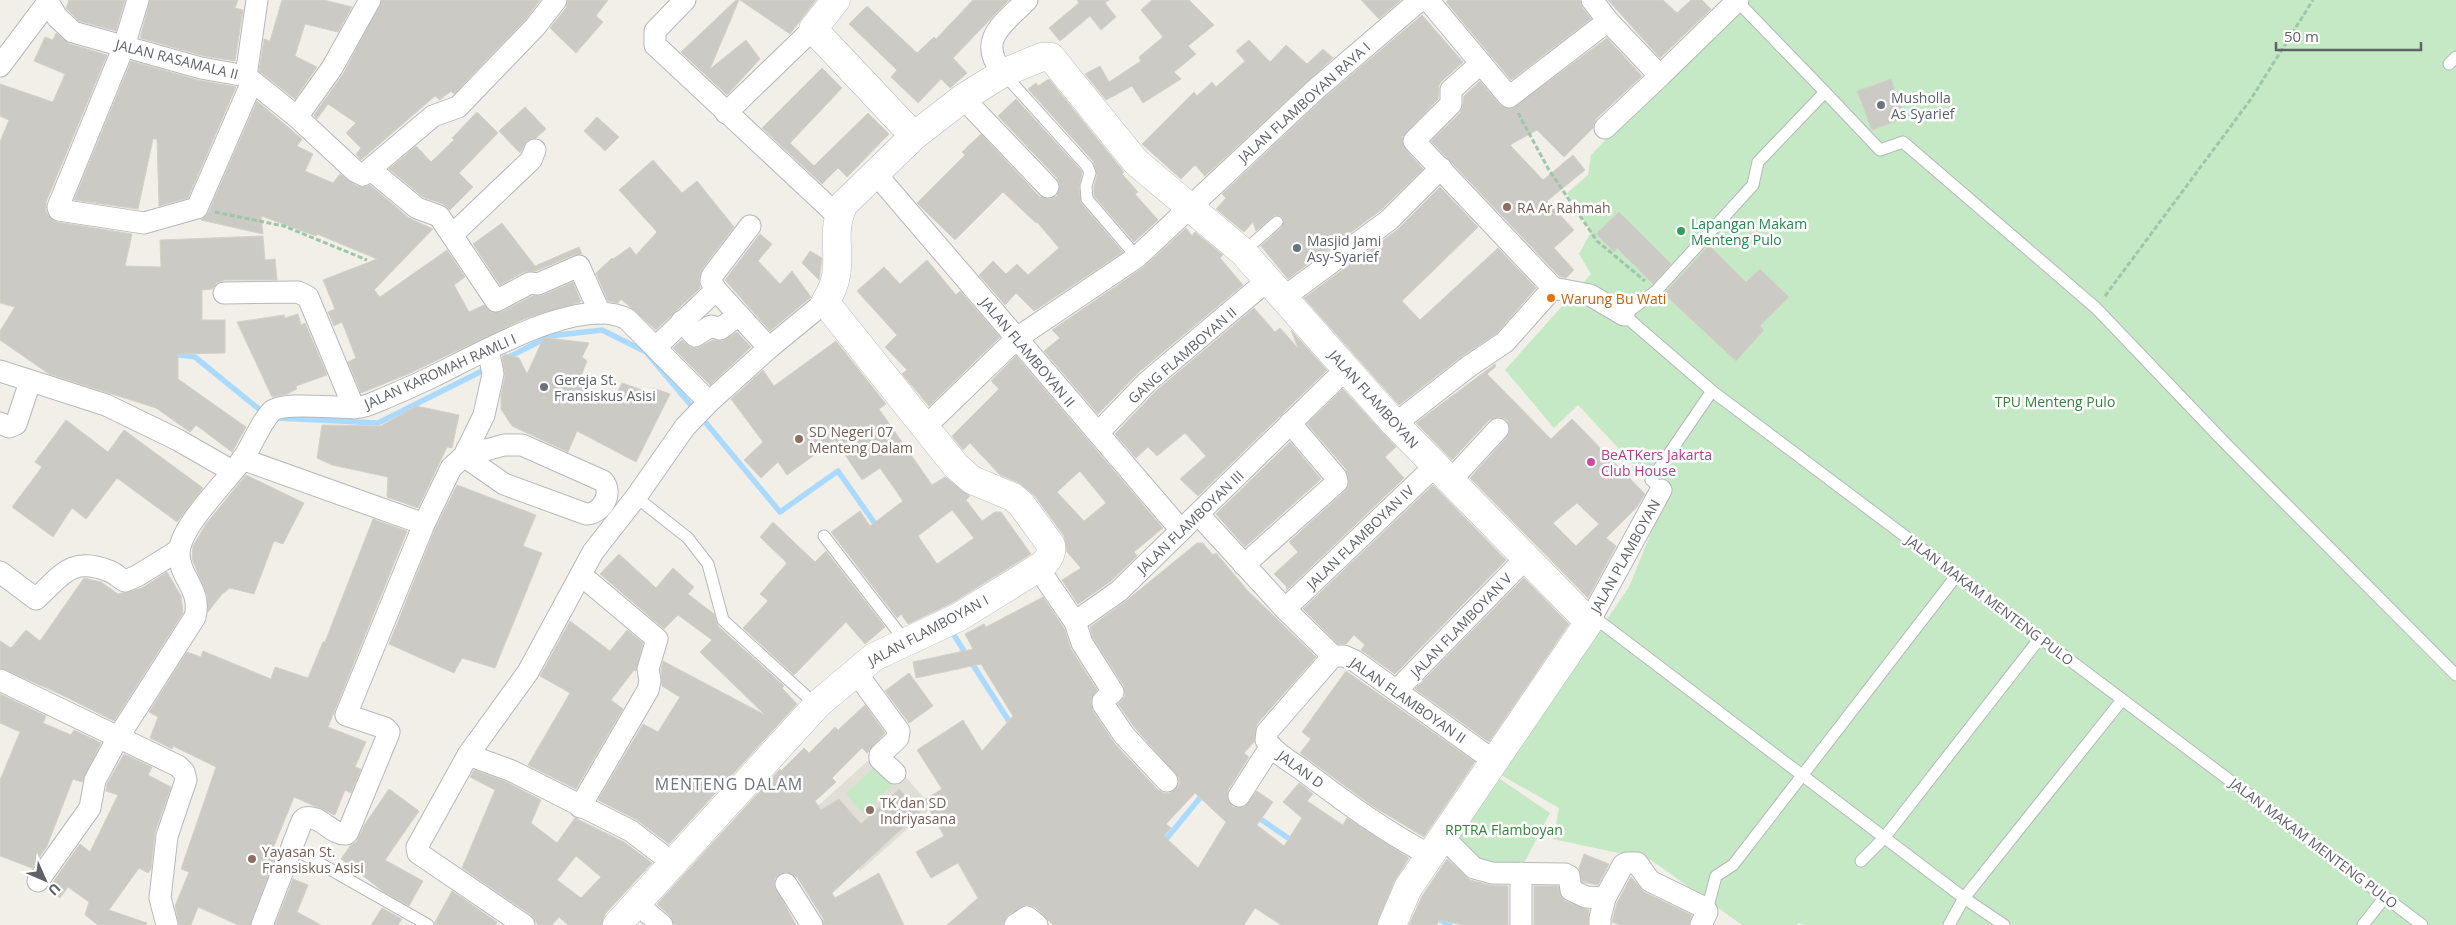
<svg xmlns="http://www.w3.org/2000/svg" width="2456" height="925" font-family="'Open Sans',sans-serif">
<rect width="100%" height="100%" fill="#f1efe8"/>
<polygon fill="#e1ded6" points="881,749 932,807 860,871 809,814"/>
<g fill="#c5e8c5">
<polygon points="1738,0 2456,0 2456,925 1804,925 1799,923 1797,925 1742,925 1651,860 1553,839 1559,808 1501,775 1629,587 1665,498 1578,405 1554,428 1505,370 1591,274 1579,254 1591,232 1567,193 1588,175 1591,155"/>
<polygon points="880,762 897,780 863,813 846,794"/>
<polygon points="1500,779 1550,813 1524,863 1485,868 1454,841"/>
</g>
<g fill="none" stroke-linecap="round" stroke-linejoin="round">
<g stroke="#aadaff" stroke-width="5.5">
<polyline points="172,354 195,357 265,414"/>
<polyline points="505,359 550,336 602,330 646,352 695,410"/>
<polyline points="701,417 780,512 838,471 878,528"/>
<polyline points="278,418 378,423 488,368"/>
<polyline points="950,629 1012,726"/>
<polyline points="1256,816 1294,842"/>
<polyline points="1162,844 1204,793"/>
<polyline points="1434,917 1450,925"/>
</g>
</g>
<g fill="#cccac5" stroke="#d6d1c6" fill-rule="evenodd">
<polygon points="69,0 125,0 116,31 79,21 66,8"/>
<polygon points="150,0 238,0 235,8 243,10 235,61 204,56 140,38"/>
<polygon points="282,0 324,0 352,7 338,32 305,24 295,56 317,67 295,99 259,71 264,39 270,41"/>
<polygon points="382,0 540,0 526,19 454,94 451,91 440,100 435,96 361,160 356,154 361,148 346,133 356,123 328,104 317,119 314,115 343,74"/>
<polygon points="568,0 608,0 596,16 603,22 576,53 550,28 566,8"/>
<polygon points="736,0 739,0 710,69 746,40 760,59 727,95 681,52"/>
<polygon points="740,0 816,0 790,34"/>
<polygon points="973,0 1009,0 953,58 967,73 950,88 941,79 918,103 891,77 897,70 849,24 867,6 917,53 934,37 936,39"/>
<polygon points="1077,0 1109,0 1105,3 1116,17 1101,30 1090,16 1060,41 1049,28 1079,3"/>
<polygon points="1152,0 1189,0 1214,25 1188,46 1196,54 1174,72 1181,79 1143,103 1132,86 1106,100 1085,74 1100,66 1109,82 1141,61 1139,57 1163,37 1141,10"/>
<polygon points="1361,0 1401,0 1379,19"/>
<polygon points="1448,0 1580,0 1582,7 1591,19 1511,80 1446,2"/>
<polygon points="1608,0 1663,0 1677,13 1691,0 1702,0 1711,9 1660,58"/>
<polygon points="1422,15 1463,62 1442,81 1439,85 1438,99 1402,137 1405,149 1423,169 1381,210 1288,279 1261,246 1282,227 1283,217 1275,215 1256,231 1253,222 1244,232 1216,209 1226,198 1222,194 1323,99"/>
<polygon points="56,33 70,44 107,55 46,202 46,211 51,219 57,222 132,234 125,266 161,267 160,240 263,236 265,260 275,259 277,280 224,280 217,283 212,289 202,290 202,320 225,320 225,353 178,354 178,379 246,427 232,452 196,425 190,432 156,408 49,374 0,340 0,331 15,307 0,303 0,142 9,120 0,116 0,84 53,102 65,74 34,61 45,37 53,40"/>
<polygon points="1607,38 1642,76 1596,119 1593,128 1564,157 1537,130 1510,145 1543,180 1573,155 1585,170 1547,201 1574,230 1554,248 1574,270 1566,278 1559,276 1431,141 1460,113 1463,105 1464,96 1480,81 1500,105 1511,109"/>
<polygon points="1249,40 1270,62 1286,45 1307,64 1323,49 1333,58 1205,176 1195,165 1181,179 1142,144 1194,92 1197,96 1212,82 1216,87 1245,61 1236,51"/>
<polygon points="131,61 198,80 236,87 188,198 159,206 157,139 153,139 138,209 74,200"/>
<polygon points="822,68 842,88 790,143 814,166 868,113 889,134 847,177 838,168 822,184 762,128"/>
<polygon points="1049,79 1124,172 1122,174 1138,192 1135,194 1158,220 1134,242 1094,196 1094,187 1097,175 1093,161 1028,89 1036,83 1038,86"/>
<polygon points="1891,79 1905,118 1872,130 1857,91"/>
<polygon points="1016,99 1081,170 1082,173 1079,187 1081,203 1123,252 1034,311 1016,293 1005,305 979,275 993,261 1006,274 1017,264 1028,275 1059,248 1037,222 1036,223 1003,192 955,240 917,203 965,155 962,152 981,134 1039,196 1050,199 1057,196 1060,185 1057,178 998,116"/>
<polygon points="257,101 302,139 297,146 313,154 305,171 333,183 340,174 357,186 364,187 370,185 409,218 433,229 374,290 380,297 447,250 465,277 454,285 469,312 484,305 491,312 501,312 532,296 543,295 573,282 581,302 524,319 408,374 361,393 348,362 356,358 342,322 334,326 328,312 335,309 323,280 377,259 317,234 316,236 261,216 263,234 201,220 208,213"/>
<polygon points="525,107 546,129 536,138 527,141 520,153 499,131"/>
<polygon points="477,112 498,133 459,173 473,187 450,210 443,204 423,197 389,169 416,146 431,162 454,140 452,138"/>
<polygon points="597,117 619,137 605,151 584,131"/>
<polygon points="653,160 682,193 697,181 734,227 702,269 699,279 700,288 656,330 621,299 618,303 608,301 596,273 612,258 613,259 630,247 636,255 657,232 619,190"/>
<polygon points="1440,187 1478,227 1402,301 1420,320 1498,248 1536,288 1497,333 1461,357 1399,405 1304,298 1397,230"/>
<polygon points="1619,212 1671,264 1653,284 1617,248 1614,252 1596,234"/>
<polygon points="502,223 535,266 579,247 582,254 574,255 536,271 524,272 500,285 473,244"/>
<polygon points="1186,228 1192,236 1195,232 1223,255 1220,258 1243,285 1139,372 1098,414 1044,351 1060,338 1052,330 1144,267"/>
<polygon points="760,234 772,244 758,261 780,284 792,271 811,297 770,331 725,280"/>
<polygon points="1709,245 1746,282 1760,269 1789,297 1760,326 1764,330 1736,361 1664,294"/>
<polygon points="810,251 822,258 819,280 802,263"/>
<polygon points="927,260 956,295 960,291 1000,337 929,406 902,374 907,370 885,347 897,335 857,291 884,267 900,284"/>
<polygon points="1254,308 1275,332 1280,328 1298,348 1291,330 1327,370 1198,496 1180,479 1206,456 1185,433 1157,456 1148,447 1136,458 1115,434 1156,391"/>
<polygon points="298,314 301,325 305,323 327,375 296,386 297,389 287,394 272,397 237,322 284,315 285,318"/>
<polygon points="737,332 751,347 710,385 673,348 682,340 690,347 697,348 713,340 722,341"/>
<polygon points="548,338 589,343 582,357 587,361 581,376 589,394 613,400 622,383 651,393 653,388 670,394 636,462 577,431 568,452 512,426 501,409 501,395 505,376 502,356 506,354 519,358 527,374 543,339"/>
<path d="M836,341L886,404L879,409L932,485L945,477L970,496L966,500L982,521L995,512H1001L1031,554L952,603L908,624L901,614L897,618L831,532L860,511L870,526L903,501L880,468L862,480L835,440L787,475L778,462L761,478L744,460L763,442L731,399L763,370L774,386ZM952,510L974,538L937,564L918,536Z"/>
<path d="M1016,356L1163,528L1134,552L1137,556L1111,581L1078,604L1062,580L1081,568L1067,552L1064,536L1034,495L1019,483L1000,475L970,443L963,450L952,436L999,389L991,381ZM1080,471L1106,503L1084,521L1057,492Z"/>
<path d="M1495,364L1496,366L1487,374L1551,439L1572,419L1645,494L1637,507L1606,538L1616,546L1588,598L1470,478L1507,437L1510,431L1507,420L1500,417L1489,420L1452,460L1416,423ZM1577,503L1599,524L1576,546L1553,523Z"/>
<polygon points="1343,389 1396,447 1385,457 1404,478 1286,591 1287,587 1274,574 1298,552 1289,542 1345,491 1349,485 1346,469 1307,424"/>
<polygon points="416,406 459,415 452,448 447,447 418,508 387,497 388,477 332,465 317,458 322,425 381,426"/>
<polygon points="66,420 108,452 124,430 203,488 177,522 117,478 86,519 72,508 53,537 12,507 42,467 35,462"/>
<polygon points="1290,442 1321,479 1245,547 1216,514"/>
<polygon points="246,475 304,503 283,544 274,541 254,594 230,588 222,594 208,612 207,595 192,559 193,546 206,524"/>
<polygon points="457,485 536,515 523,546 542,553 495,668 462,658 454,673 389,644 435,529"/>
<polygon points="1433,485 1506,560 1395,674 1361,650 1365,645 1354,635 1346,644 1338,644 1303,609"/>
<polygon points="373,519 407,531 328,727 366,742 355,767 361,769 351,793 345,790 335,815 294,797 274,846 278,849 250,925 238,925 198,907 191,925 179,925 175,906 189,872 181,869 216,767 173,746 172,749 150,738 158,717 149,712 187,652 201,657 203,651 271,679 275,667 308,678 323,642 325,642"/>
<polygon points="773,522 815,562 826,551 885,627 865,644 846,622 794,675 743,628 768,601 760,594 787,563 760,537"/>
<path d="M1197,543H1203L1213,555L1216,553L1248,591L1316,657L1257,724L1254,742L1244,753L1249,757L1228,790V801L1233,807H1244L1257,791L1273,802L1257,825L1284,846L1302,818L1283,802L1299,783L1313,794L1307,801L1343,825L1347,818L1409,858L1394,882L1377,925H1281L1255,908L1244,925H1053L1035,907L1027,905L1008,915L1003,925H947L978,898L958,863L931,878L916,852L944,836L924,800L942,789L917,750L963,720L982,751L1013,716L981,664L916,678L913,662L973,649L965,634L984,624L986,627L1043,597L1064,628L1071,649L1097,690L1091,701L1093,711L1115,744L1158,790L1164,793H1170L1179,785V778L1134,727L1118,704L1125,696L1124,686L1093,638L1090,627L1126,601ZM1195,793L1226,822L1198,868L1164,836L1171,828L1166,824Z"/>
<polygon points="619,554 656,588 673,568 694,587 688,594 714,614 718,626 784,686 782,688 797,704 669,844 637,820 598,800 643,724 658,732 680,697 662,686 661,670 663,661 765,715 700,652 712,640 678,615 664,629 600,574"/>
<polygon points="167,572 181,596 183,613 114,721 58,693 0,668 0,641 11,648 26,630 40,641 84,578 101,582 118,594 142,588"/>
<polygon points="1524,578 1569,624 1489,742 1415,689"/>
<polygon points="570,621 610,651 627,630 643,643 636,671 634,670 611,700 623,709 576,789 528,765 570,693 540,676"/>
<polygon points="1346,671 1475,762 1424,837 1371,805 1300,753 1311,739 1302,732"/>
<polygon points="909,673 933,706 909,723 885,691"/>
<polygon points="0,694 46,716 43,723 71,735 74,730 101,743 82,782 73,779 47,846 32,868 0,856 0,780 20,732 0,723"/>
<polygon points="865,705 885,733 867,753 862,748 832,778 836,782 815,801 821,810 839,799 861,824 899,789 920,812 832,893 835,898 879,873 904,925 824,925 823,918 797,877 786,872 775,878 774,885 796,925 674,925 670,916 657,904 780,769 781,771 804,748 809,753 835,727 838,730"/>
<polygon points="124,754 152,767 148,775 171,787 155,832 151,869 148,873 139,868 109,910 147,923 146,925 98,925 85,915 89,902 68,887 60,898 48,889 80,844 90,852 118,795 106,791 107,784"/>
<path d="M474,770L507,782L541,800L531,823L557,843L575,818L624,842L652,863L605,914L602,925H568L559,917L552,925H538L531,915L462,868L495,790L470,777ZM576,856L601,877L581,898L557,880Z"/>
<polygon points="389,789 419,811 385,860 423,881 409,906 384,892 341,859 350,846 357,841 365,824"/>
<polygon points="1584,854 1609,864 1598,885 1582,882 1579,868"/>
<polygon points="1447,859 1470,880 1489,885 1508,886 1508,925 1463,925 1439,920 1437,925 1409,925 1422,896"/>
<polygon points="1631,877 1644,892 1692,915 1689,925 1620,925 1612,922 1617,903"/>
<polygon points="293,879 308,885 297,912 321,925 275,925"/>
<polygon points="1534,886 1558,886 1561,897 1565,901 1589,910 1588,925 1534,925"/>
<polygon points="452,891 497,922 496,925 435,925 435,922"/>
<polygon points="382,908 402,919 398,925 371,925"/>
</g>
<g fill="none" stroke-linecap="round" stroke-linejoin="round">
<defs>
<g id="lane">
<polyline points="1737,1 1825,92"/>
<polyline points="2449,64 2456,57"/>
<polyline points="1003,73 1087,166 1090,173 1086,186 1087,199 1137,257"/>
<polyline points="1243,252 1277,222"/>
<polyline points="1661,490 1651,480 1712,391"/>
<polyline points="636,497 688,538 708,564 723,620 816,705"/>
<polyline points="824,536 906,642"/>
<polyline points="1589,622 1599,621 1964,898 2004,925"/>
<polyline points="291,847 428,925"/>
<polyline points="1861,861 1884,838 2040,638"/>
<polyline points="1707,910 1716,876 1733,865 1957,575"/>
<polyline points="1949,925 1964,898 2122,700"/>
<polyline points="2363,925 2385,897"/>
<polyline points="2422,925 1712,391 1624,315 1656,291 1753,185 1758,162 1825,92 1880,150 1903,142 2096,308 2225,443 2456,675"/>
</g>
<g id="street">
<polyline points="47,0 57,17 73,32 201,68 246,76"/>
<polyline points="138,0 124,46 58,207 59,210 144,223 197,208 252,82"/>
<polyline points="685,0 655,31 655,45 838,216"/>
<polyline points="1428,0 1509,97 1608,21 1592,0"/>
<polyline points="1608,21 1660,76 1738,0"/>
<polyline points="1481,63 1451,90 1451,104 1414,141 1553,288"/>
<polyline points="0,66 48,2"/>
<path d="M1003,73C976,40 1003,24 1027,0"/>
<polyline points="246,76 297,117 355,171 363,175 433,116 458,107 535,27 556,0"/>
<polyline points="246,76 257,0"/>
<polyline points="963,98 1048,187"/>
<polyline points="726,113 813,29"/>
<polyline points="297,117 332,68 370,0"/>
<polyline points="1605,128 1660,76"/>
<polyline points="371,170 417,208 439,216 496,301 530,283 538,284 579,266 600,313"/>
<polyline points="876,174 1181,530"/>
<polyline points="750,226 712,276 711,281 716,290 769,348"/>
<polyline points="452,235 531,160 535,150"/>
<polyline points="1553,288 1590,295 1624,315"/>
<polyline points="224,293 298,292 308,297 354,408"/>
<polyline points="1283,298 1389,220 1441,168"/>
<polyline points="682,321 695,336 711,326 720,329 739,315"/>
<polyline points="656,347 716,290"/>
<polyline points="0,371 106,405 178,440 232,471"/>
<polyline points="0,423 9,427 16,424 30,382"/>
<polyline points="1395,424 1468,367 1505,342 1553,288"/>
<polyline points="926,426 1017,338 1137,257 1315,90 1420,0"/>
<polyline points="1098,433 1147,382 1268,280"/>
<path d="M464,456L504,484L586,514C601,514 614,494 603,481L522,445H504L486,450L467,449"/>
<polyline points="242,459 424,524"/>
<polyline points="1450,481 1498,429"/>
<polyline points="1198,514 1285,609 1333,656 1344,656 1355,661 1494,761"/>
<polyline points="1244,565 1337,482 1336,477 1290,423"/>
<polyline points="1038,568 1075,622 1082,643 1113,692 1103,701 1103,704 1124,735 1167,781"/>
<path d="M0,572L36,599C62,575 71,556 109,571C115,573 119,578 125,581L137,576L179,550"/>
<polyline points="1285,609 1435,466"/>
<polyline points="1075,622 1119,591 1346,369"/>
<polyline points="1589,622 1661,490"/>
<path d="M1333,656L1267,732L1266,740C1273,752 1290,761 1301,769C1342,800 1385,832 1430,855"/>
<polyline points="855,671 899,731 898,738 880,755 880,759 895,773"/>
<polyline points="0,680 178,766 184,772 186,780 167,836 160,898 167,925"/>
<polyline points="1397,690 1525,559"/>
<polyline points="468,755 512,771 631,831 674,864"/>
<polyline points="1239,796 1271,746"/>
<polyline points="580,807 648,690 650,681 648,669 657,639 581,575"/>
<polyline points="1443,837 1474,868 1492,873 1565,874 1569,876 1571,890 1586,897 1605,898 1623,865 1627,863 1637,863 1650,881 1705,908 1707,912 1701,925"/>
<path d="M38,881L90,808L95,780L119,736L195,617C202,589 179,578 179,553C180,525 228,481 244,457C253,443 260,424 271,412C283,400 343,410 361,407C367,406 373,403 378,401C397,393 416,385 434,376C478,355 580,294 627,319L709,402"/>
<polyline points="786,884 812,925"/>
<polyline points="637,904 662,925"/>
<path d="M262,925L302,821L305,818C320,814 331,835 346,834L348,832L388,735L389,732L385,728L346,715L424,524L451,468L464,456L484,415L493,374L488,349"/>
<polyline points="524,925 418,853 417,847 468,755 528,672 593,552 636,497 685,427 709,402 769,348 825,302"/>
<polyline points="1015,925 1027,917 1037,925"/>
<polyline points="1521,925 1521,873"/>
<polyline points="1600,925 1600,918 1605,898"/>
</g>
<g id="secondary">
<polyline points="836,0 813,29 914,136"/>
<path d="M617,925L817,705L874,657L959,617L1038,568C1046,563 1053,555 1051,545L1021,504L1013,497L972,480L956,466L825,302C850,265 826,239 844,204L914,136L963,98L1003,73L1042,57H1051L1136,162L1243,252L1395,424L1589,622L1408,888L1392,925"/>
</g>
</defs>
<use href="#lane" stroke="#b5b8bc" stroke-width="13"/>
<use href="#street" stroke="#b5b8bc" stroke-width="23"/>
<use href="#secondary" stroke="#b6babf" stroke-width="29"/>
<g stroke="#9cc7a9" stroke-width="3" stroke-dasharray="5 2.5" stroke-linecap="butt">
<polyline points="1518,113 1549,170 1597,241 1645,281"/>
<polyline points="215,212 284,226 367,260"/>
<polyline points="2105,296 2251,99 2313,0"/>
</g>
<use href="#lane" stroke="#fff" stroke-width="11"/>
<use href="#street" stroke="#fff" stroke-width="21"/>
<use href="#secondary" stroke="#fff" stroke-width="28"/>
</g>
<g fill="#6b7280" stroke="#fff" stroke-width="2">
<circle cx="1881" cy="105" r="5"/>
<circle cx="1297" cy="248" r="5"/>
<circle cx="544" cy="387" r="5"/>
</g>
<g fill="#8d6e63" stroke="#fff" stroke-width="2">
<circle cx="1507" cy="207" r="5"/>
<circle cx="799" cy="439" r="5"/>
<circle cx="870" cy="810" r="5"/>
<circle cx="252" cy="859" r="5"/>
</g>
<circle fill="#2e9e5b" stroke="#fff" stroke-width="2" cx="1681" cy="231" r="5"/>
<circle fill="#e8710a" stroke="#fff" stroke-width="2" cx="1551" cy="298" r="5"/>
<circle fill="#d1479c" stroke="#fff" stroke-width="2" cx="1591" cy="462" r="5"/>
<g text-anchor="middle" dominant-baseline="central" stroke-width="5" stroke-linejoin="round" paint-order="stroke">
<g font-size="14" fill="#5f6368" stroke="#fff">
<text transform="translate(177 59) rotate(14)">JALAN RASAMALA II</text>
<text transform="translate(1304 102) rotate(-42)">JALAN FLAMBOYAN RAYA I</text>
<text transform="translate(1028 352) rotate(50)">JALAN FLAMBOYAN II</text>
<text transform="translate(1182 355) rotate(-41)">GANG FLAMBOYAN II</text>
<text transform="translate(440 371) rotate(-24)">JALAN KAROMAH RAMLI I</text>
<text transform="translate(1374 399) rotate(48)">JALAN FLAMBOYAN</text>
<text transform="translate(1190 522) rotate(-44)">JALAN FLAMBOYAN III</text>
<text transform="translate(1360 537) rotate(-44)">JALAN FLAMBOYAN IV</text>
<text transform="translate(1625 556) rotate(-61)">JALAN PLAMBOYAN</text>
<text transform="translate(1990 600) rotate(37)">JALAN MAKAM MENTENG PULO</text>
<text transform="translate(1461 625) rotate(-46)">JALAN FLAMBOYAN V</text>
<text transform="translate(928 630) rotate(-28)">JALAN FLAMBOYAN I</text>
<text transform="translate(1408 700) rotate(35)">JALAN FLAMBOYAN II</text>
<text transform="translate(1301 769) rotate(36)">JALAN D</text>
<text transform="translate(2314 843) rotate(37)">JALAN MAKAM MENTENG PULO</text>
</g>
<g font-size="14" fill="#5b616d" stroke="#fff" text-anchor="start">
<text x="1891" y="97">Musholla<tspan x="1891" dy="16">As Syarief</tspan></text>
<text x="1307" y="240">Masjid Jami<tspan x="1307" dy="16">Asy-Syarief</tspan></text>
<text x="554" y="379">Gereja St.<tspan x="554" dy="16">Fransiskus Asisi</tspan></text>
</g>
<g font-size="14" fill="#785e54" stroke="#fff" text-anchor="start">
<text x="1517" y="207">RA Ar Rahmah</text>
<text x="809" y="431">SD Negeri 07<tspan x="809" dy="16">Menteng Dalam</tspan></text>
<text x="880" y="802">TK dan SD<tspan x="880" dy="16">Indriyasana</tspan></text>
<text x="262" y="851">Yayasan St.<tspan x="262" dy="16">Fransiskus Asisi</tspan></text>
</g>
<g font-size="14" fill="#27864d" stroke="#fff" text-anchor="start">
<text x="1691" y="223">Lapangan Makam<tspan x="1691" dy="16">Menteng Pulo</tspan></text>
</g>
<g font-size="14" fill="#c56008" stroke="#fff" text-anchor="start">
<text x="1561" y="298">Warung Bu Wati</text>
</g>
<g font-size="14" fill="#348238" stroke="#fff">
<text x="2055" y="401">TPU Menteng Pulo</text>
<text x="1504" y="829">RPTRA Flamboyan</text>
</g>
<g font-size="14" fill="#b23c85" stroke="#fff" text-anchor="start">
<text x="1601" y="454">BeATKers Jakarta<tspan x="1601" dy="16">Club House</tspan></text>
</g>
<g font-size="16" letter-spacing="1" fill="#70757a" stroke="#fff">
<text x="729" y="784">MENTENG DALAM</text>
</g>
</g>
<g transform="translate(45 880) rotate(135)" stroke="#ffffff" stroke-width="4" paint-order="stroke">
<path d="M0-4L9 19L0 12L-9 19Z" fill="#5f6368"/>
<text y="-8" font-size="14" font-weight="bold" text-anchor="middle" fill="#5f6368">U</text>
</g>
<path d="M2276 42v8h145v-8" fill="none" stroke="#5f6368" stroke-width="2.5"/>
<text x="2284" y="42" font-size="15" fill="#5f6368" stroke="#ffffff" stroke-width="4" paint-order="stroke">50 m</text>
</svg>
